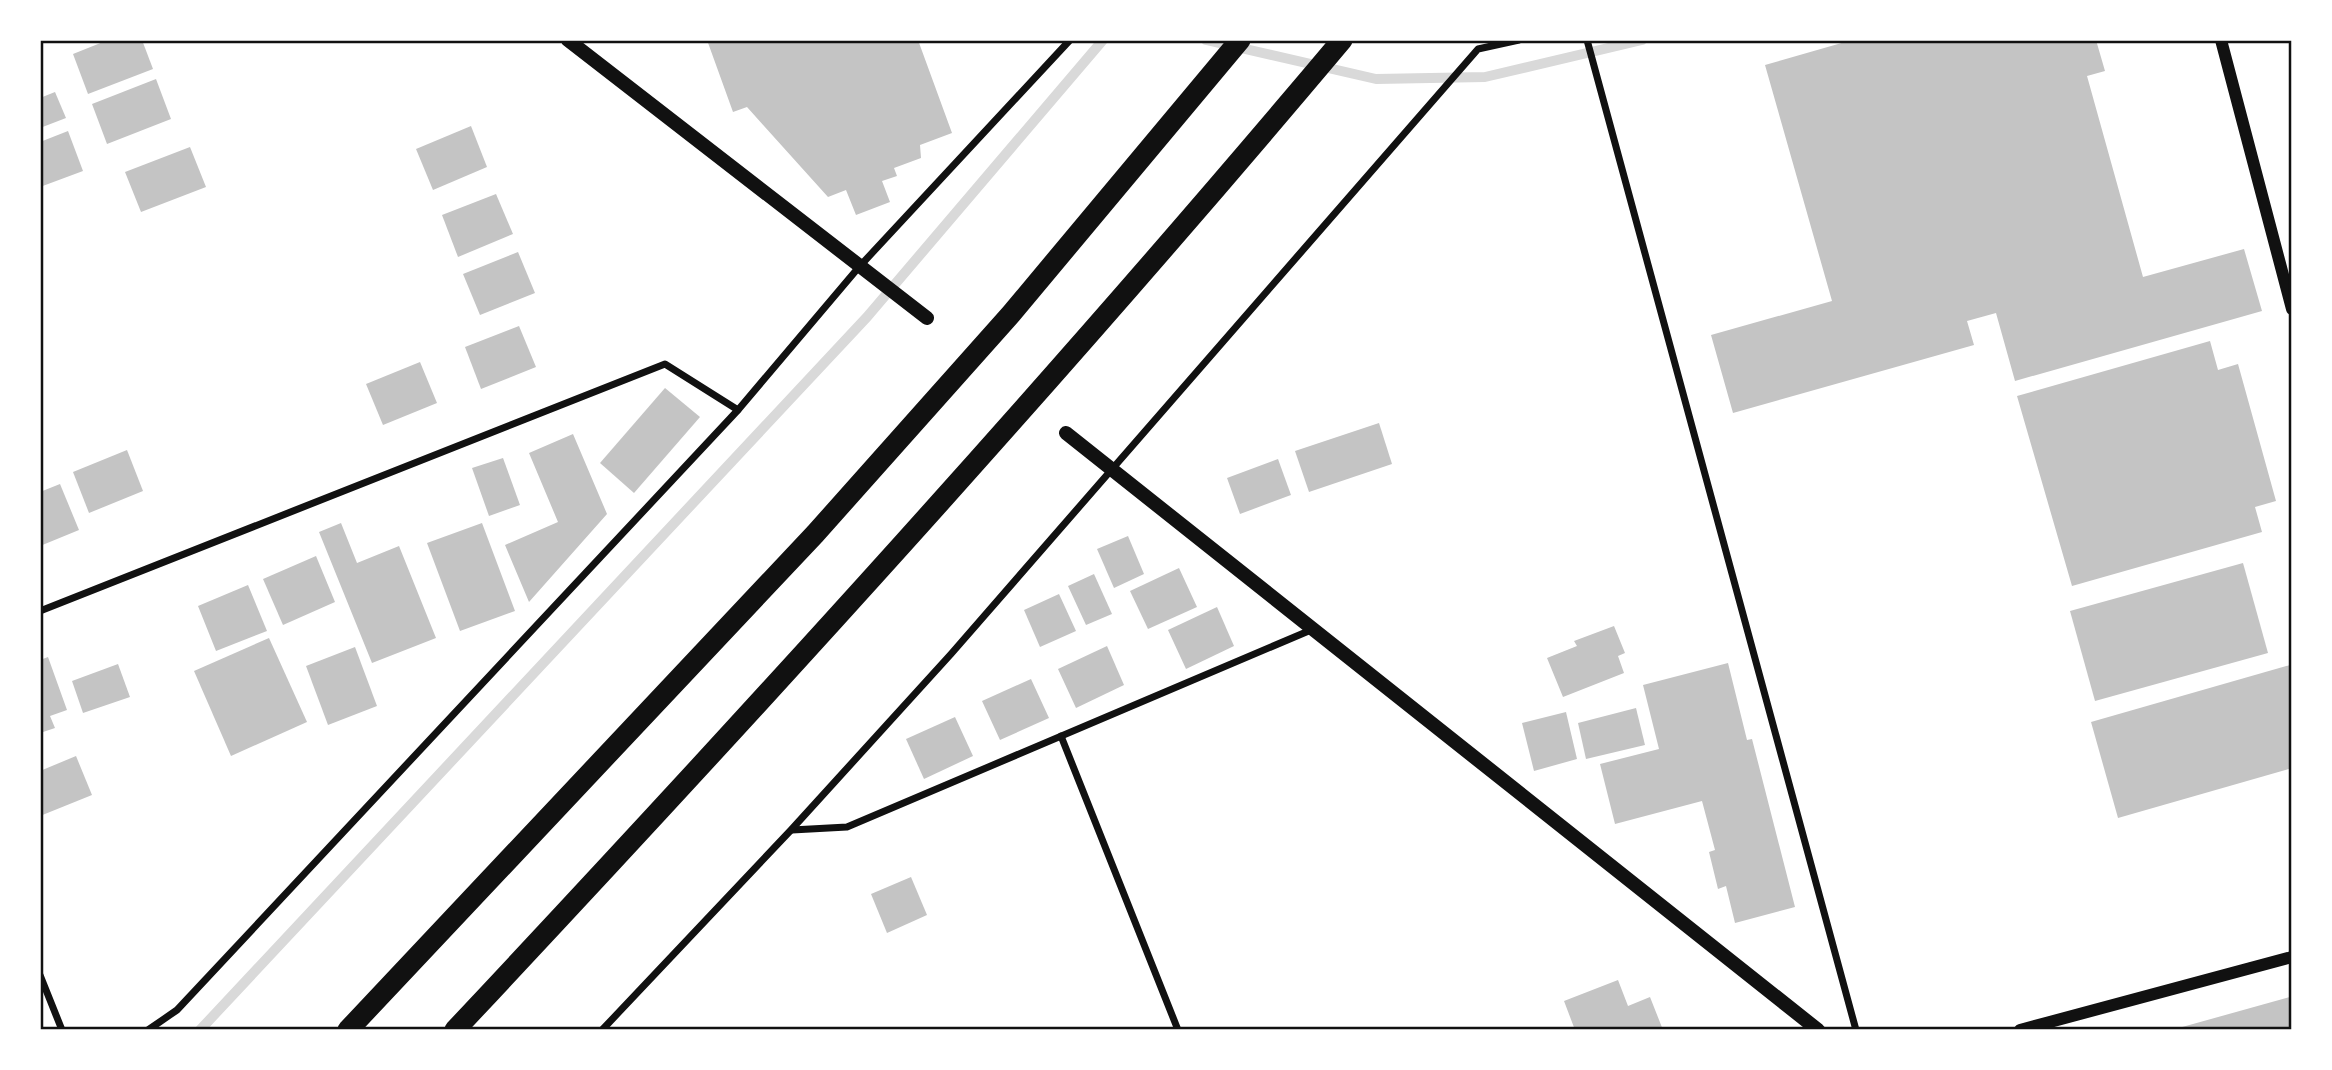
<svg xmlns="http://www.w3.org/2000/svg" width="2332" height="1070" font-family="'Titillium Web',sans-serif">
<rect width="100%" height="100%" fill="#fff"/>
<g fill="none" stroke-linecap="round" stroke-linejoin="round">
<g stroke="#d9d9d9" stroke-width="10">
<polyline points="1206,40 1376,79 1485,77 1642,40"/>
<polyline points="200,1030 867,317 1103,40"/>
</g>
</g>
<g fill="#c4c4c4">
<polygon points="108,40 142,40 153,69 88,94 73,54"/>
<polygon points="707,40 918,40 952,133 920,145 921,158 894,168 897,176 882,181 890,202 856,215 846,190 828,197 747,107 733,112"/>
<polygon points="1852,40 2096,40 2105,71 2087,76 2143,277 2244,249 2262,311 2015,381 1996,313 1967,321 1974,345 1733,413 1711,335 1832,301 1765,65"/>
<polygon points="156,79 171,119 107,144 92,104"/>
<polygon points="55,92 66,118 40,128 40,98"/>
<polygon points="471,126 487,167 433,190 416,149"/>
<polygon points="68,131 83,171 40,187 40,142"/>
<polygon points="190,147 206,187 141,212 125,172"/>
<polygon points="496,194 513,234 458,257 442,215"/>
<polygon points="518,252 535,293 480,315 463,274"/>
<polygon points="519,326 536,367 481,389 465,347"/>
<polygon points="2210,341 2218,370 2238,364 2276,501 2255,507 2262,532 2072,586 2017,396"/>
<polygon points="420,362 437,403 383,425 366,384"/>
<polygon points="665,388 700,417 634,493 600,463"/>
<polygon points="1379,423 1392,464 1309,492 1295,451"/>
<polygon points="573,434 607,514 529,602 505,545 558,522 529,453"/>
<polygon points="127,450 143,491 89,513 73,472"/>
<polygon points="503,458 520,505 489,516 472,468"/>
<polygon points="1278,459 1291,495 1240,514 1227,478"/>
<polygon points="60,484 79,530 40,546 40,492"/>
<polygon points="341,523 357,563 399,546 436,638 372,663 319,532"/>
<polygon points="482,523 515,611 460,631 427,543"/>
<polygon points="1128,536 1144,574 1114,588 1097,549"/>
<polygon points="316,556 335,602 283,625 263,579"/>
<polygon points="2243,563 2268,653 2095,701 2070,611"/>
<polygon points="1179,568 1197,607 1148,629 1130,591"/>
<polygon points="1094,574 1112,614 1086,625 1068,586"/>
<polygon points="248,585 267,631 216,651 198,606"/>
<polygon points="1059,594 1076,631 1040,647 1024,610"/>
<polygon points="1217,607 1234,646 1186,669 1168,630"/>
<polygon points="1614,626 1625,653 1618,656 1624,673 1563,697 1547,658 1577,646 1574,641"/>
<polygon points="269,638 307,722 231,756 194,671"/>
<polygon points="1107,646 1124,685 1076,708 1058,669"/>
<polygon points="355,647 377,706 328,725 306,666"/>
<polygon points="48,657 67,710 50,716 55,728 40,733 40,660"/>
<polygon points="1728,663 1747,740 1752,739 1795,907 1735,923 1726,886 1718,889 1709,852 1715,850 1702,801 1615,824 1600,764 1659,749 1643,685"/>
<polygon points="118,664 130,697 83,713 72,681"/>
<polygon points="2290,665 2292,768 2118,818 2091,722"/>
<polygon points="1031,679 1049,718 1000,740 982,701"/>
<polygon points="1636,708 1645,745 1586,759 1578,723"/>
<polygon points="1566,712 1577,759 1534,771 1522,723"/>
<polygon points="955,717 973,756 924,779 906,739"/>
<polygon points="76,756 92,795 40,816 40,771"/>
<polygon points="911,877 927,915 887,933 871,894"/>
<polygon points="1618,980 1628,1006 1650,997 1663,1030 1575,1030 1564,1001"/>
<polygon points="2290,997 2292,1030 2175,1030 2175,1029"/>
</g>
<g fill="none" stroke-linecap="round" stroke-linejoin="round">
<g stroke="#111" stroke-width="7">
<polyline points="1587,40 1856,1030"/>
<polyline points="40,611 665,364 738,410"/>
<polyline points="1061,736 1178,1030"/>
<polyline points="792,830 847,827 1311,630"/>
<polyline points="40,975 62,1030"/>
<polyline points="148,1030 177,1010 738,410 859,267 1070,40"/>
<polyline points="602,1030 791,830 951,654 1478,49 1519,40"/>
</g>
<g stroke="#111" stroke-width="12">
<polyline points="2221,40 2292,309"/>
<polyline points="2020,1030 2292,957"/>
</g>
<g stroke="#111" stroke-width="14">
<polyline points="568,40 927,318"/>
<polyline points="1066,433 1818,1030"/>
</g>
<g stroke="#111" stroke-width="21">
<polyline points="348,1030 815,534 1011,314 1240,40"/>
<path d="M455,1030C758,707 1057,379 1342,40"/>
</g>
</g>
<rect width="2332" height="1070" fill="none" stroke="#ffffff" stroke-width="84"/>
<rect x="42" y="42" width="2248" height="986" fill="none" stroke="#111" stroke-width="2.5"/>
</svg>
